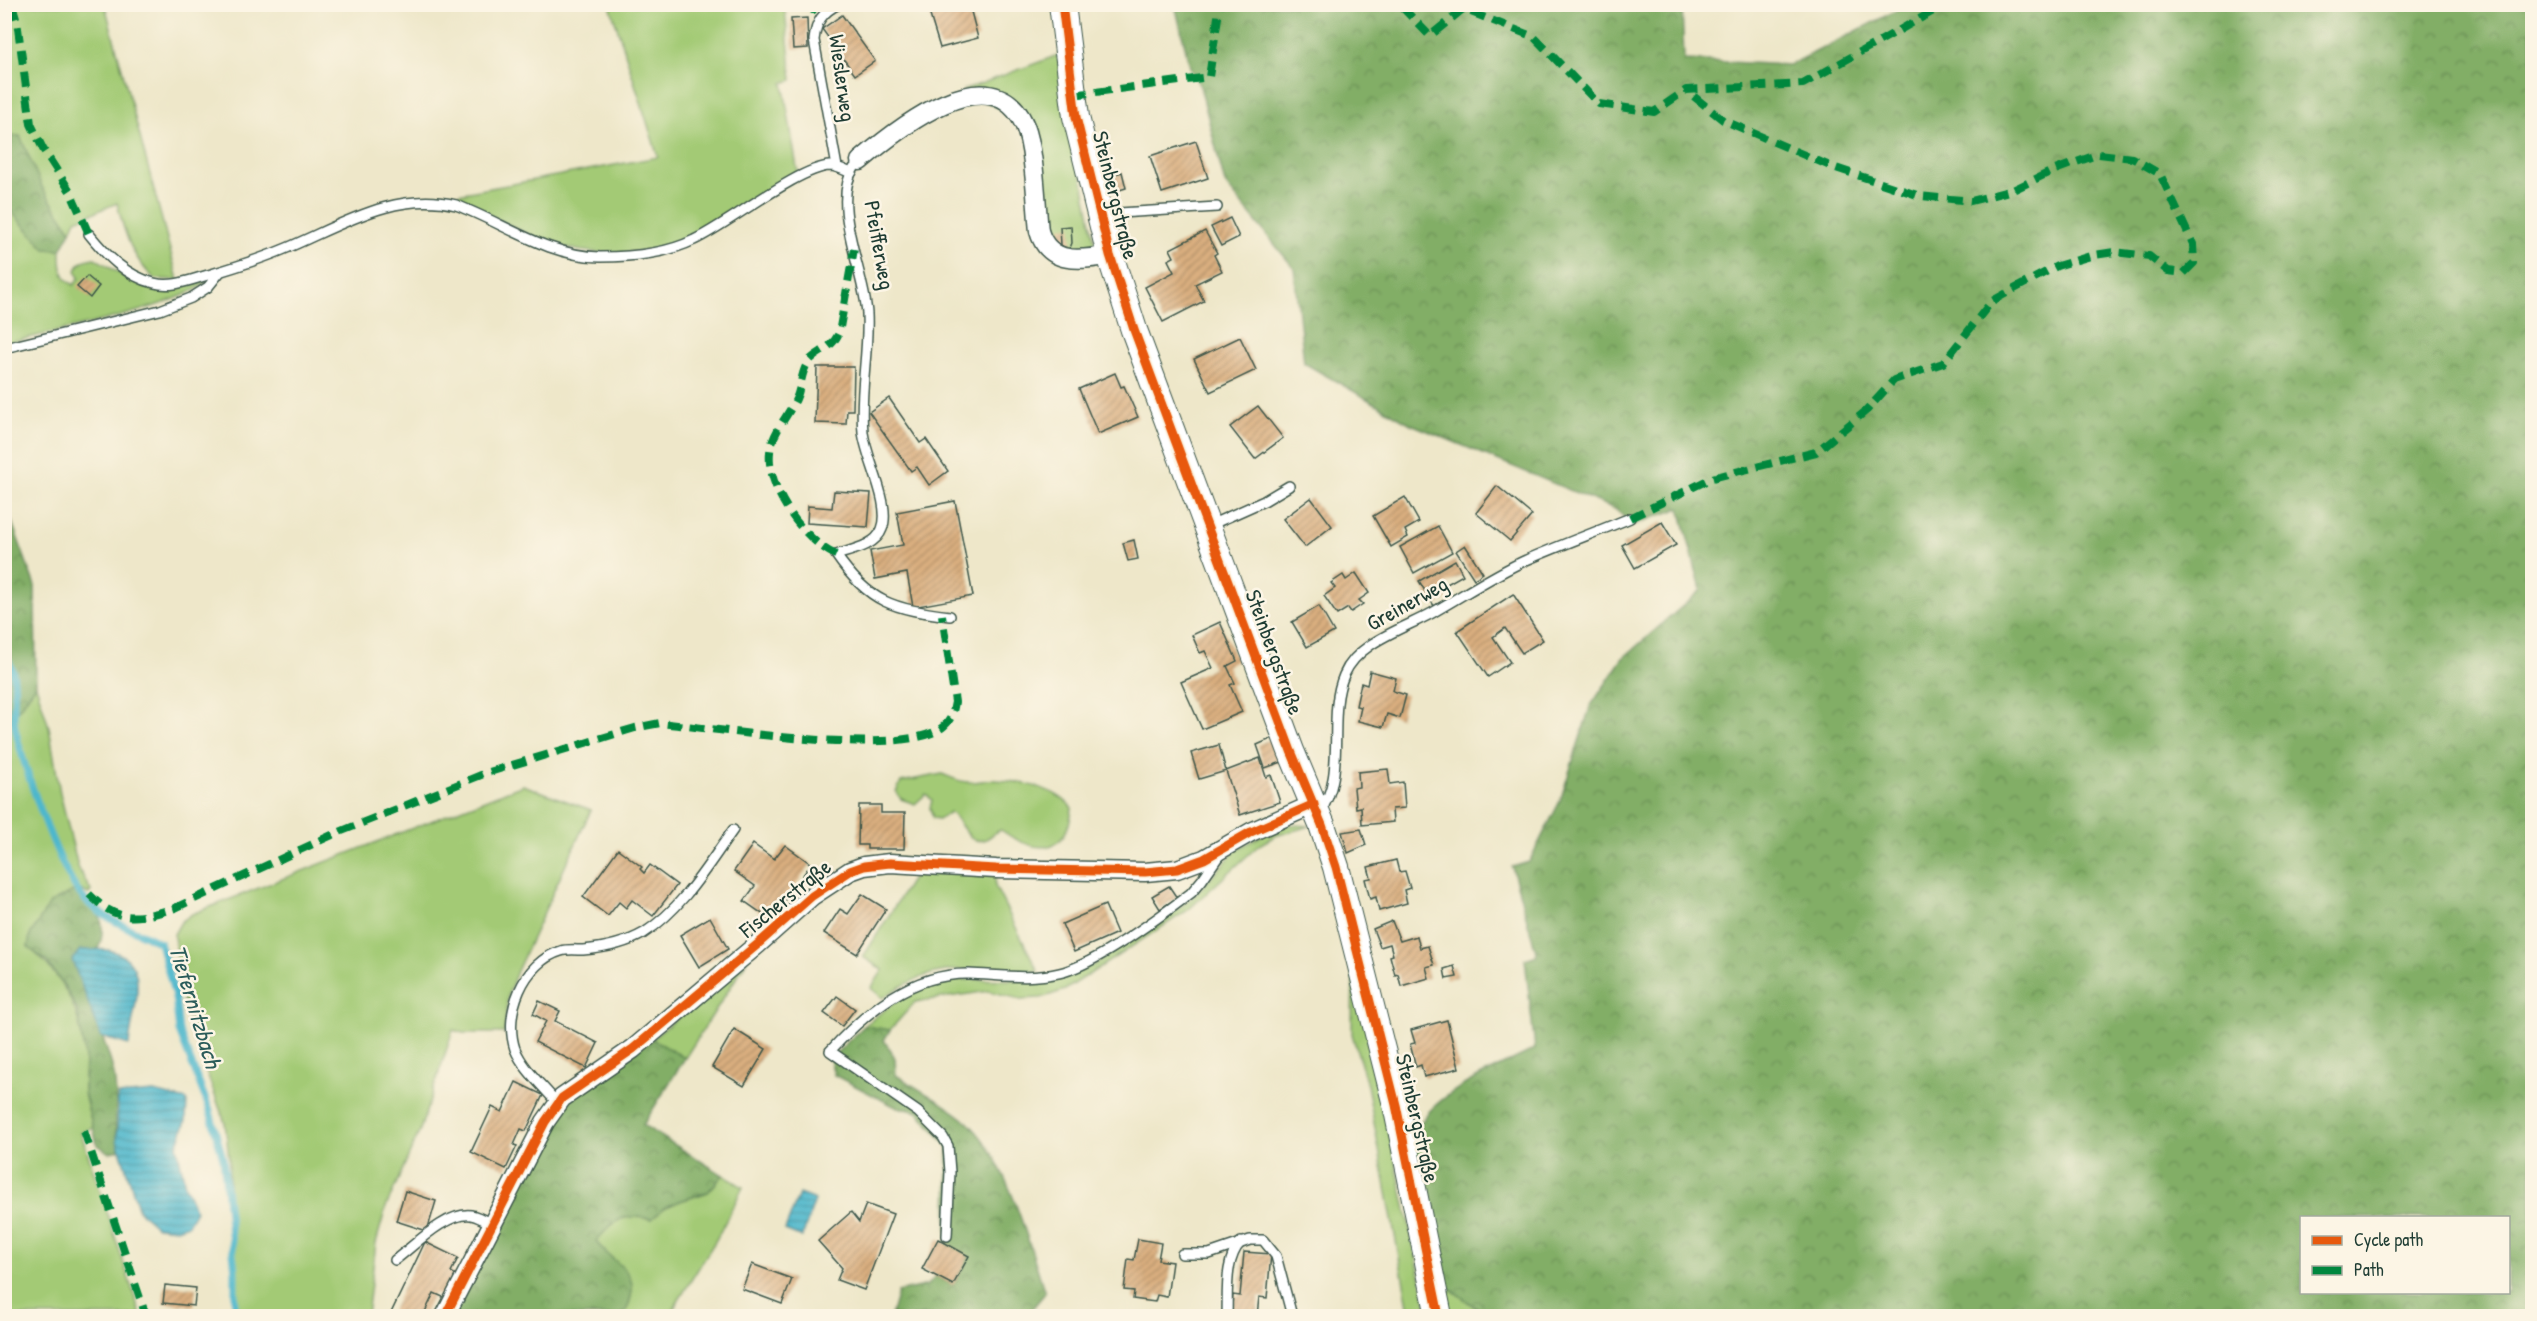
<svg xmlns="http://www.w3.org/2000/svg" width="2537" height="1321" font-family="'Patrick Hand',sans-serif">
<defs>
<pattern id="forest-crowns" width="20" height="18" patternUnits="userSpaceOnUse" patternTransform="scale(1.5)"><rect width="20" height="18" fill="#82ae66"/><path d="M2 6a3 3 0 1 1 6 0M12 15a3 3 0 1 1 6 0" fill="none" stroke="#6a8f55"/></pattern>
<pattern id="water-rules" width="6" height="5" patternUnits="userSpaceOnUse" patternTransform="scale(1.5)"><rect width="6" height="5" fill="#4eb7cc"/><path d="M0 2.5h6" fill="none" stroke="#4096a6"/></pattern>
<pattern id="building-hatch" width="6" height="6" patternUnits="userSpaceOnUse" patternTransform="scale(1.5)"><rect width="6" height="6" fill="#daaf7f"/><path d="M-1 1l2-2M0 6l6-6M5 7l2-2" fill="none" stroke="#b09069"/></pattern>
</defs>
<rect width="100%" height="100%" fill="#fcf5e5"/>
<filter id="ink" filterUnits="userSpaceOnUse"><feTurbulence type="fractalNoise" baseFrequency=".0167" numOctaves="2"/><feDisplacementMap in="SourceGraphic" scale="12" xChannelSelector="R" yChannelSelector="G"/><feConvolveMatrix kernelMatrix="1 2 1 2 8 2 1 2 1" color-interpolation-filters="sRGB"/></filter>
<filter id="wash" filterUnits="userSpaceOnUse"><feTurbulence type="fractalNoise" baseFrequency=".008" numOctaves="4" result="noise"/><feDisplacementMap in="SourceGraphic" scale="24" xChannelSelector="R" yChannelSelector="G"/><feGaussianBlur stdDeviation="1.35" result="paint"/><feColorMatrix in="noise" values="0 0 0 0 0 0 0 0 0 0 0 0 0 0 0 0 0 1.4 0 .05"/><feComposite in="paint" operator="in"/></filter>
<g filter="url(#wash)">
<rect width="100%" height="100%" fill="#eee7c9"/>
<g fill="#a3ca75" stroke="#618454" stroke-width="1.5">
<path d="M765,4L785,10L792,80L783,83L798,174C763,195 728,220 691,237C649,257 591,258 547,242C511,229 480,206 442,197L658,157L610,5Z"/>
<path d="M5,5H105L178,280L155,279C132,259 124,232 117,203L76,220L71,231L42,189L20,136L5,137Z"/>
<polygon points="1058,55 1095,243 1090,249 1073,254 1049,241 1031,125 964,90"/>
<path d="M4,210H10L45,249L61,250C61,265 60,277 74,285L79,278L76,271C79,262 85,259 95,258L133,282L159,292L209,279C189,306 44,334 5,343Z"/>
<path d="M36,685L49,727L60,793L78,867L91,891L89,894L77,889L28,947C63,975 82,1013 85,1058C85,1069 83,1080 84,1091C85,1103 90,1115 93,1127L81,1133L141,1316H5L4,728Z"/>
<path d="M942,774C950,777 959,782 968,782C977,783 987,779 996,780C1020,781 1057,788 1072,808C1067,857 1035,854 1001,830C994,832 990,838 984,840C968,845 960,819 950,812L939,819L933,818L930,808L932,800L926,794L915,804L901,799L896,792L901,782Z"/>
<polygon points="523,785 591,810 517,971 508,995 504,1033 463,1033 453,1030 420,1130 386,1207 376,1243 367,1316 235,1316 235,1271 229,1204 229,1159 225,1123 198,1049 183,999 174,934 181,922 192,914"/>
<polygon points="1283,824 1310,826 1275,836 1259,845 1188,910 1065,990 1041,998 1020,999 989,991 915,1002 890,1030 864,1026 905,994 916,988 948,979 1044,980 1078,972 1093,965 1179,908 1194,896 1237,849"/>
<path d="M918,869L996,875L995,886L1038,971C973,973 940,957 883,998L871,988L883,970L863,957Z"/>
<polygon points="747,961 685,1058 652,1039"/>
<polygon points="1353,966 1429,1316 1407,1316 1409,1311 1367,1085 1352,1034"/>
<path d="M723,1175L743,1187L716,1240L669,1316H621C628,1310 629,1305 631,1296C638,1268 608,1261 595,1241C617,1219 620,1213 652,1219L664,1208L680,1201L708,1192Z"/>
<polygon points="1443,1283 1486,1316 1448,1316"/>
</g>
<g fill="url(#forest-crowns)" stroke="#50764d" stroke-width="1.5" fill-rule="evenodd">
<path d="M1175,5H1682L1684,60L1790,65L1907,5H2532V1316H1487L1443,1283L1413,1139C1417,1132 1420,1124 1424,1118C1445,1088 1502,1066 1535,1049L1525,959L1537,955L1512,867L1529,862L1560,801L1590,707L1622,659L1701,590L1680,508L1633,525L1615,509L1411,424L1304,363L1294,268L1225,184L1200,86L1191,71ZM2302,1218H2508V1292H2302Z"/>
<polygon points="20,136 43,189 71,231 61,250 45,249 10,210 5,210 5,137"/>
<polygon points="5,503 35,586 36,685 5,728"/>
<path d="M77,889C83,898 89,902 96,910C104,919 104,939 97,950H80L72,960C86,996 103,1032 113,1070C120,1096 111,1124 120,1149L109,1153L97,1144L84,1092L85,1057L77,1010L65,987L47,962L28,947L30,935L50,903Z"/>
<path d="M864,1026L890,1030L884,1040L895,1058L896,1075C919,1090 945,1103 965,1120C1007,1156 1028,1241 1045,1293L1026,1316H891L898,1292L928,1285L936,1276L953,1285L969,1257L947,1244L948,1146L918,1112L894,1106L834,1075L830,1059Z"/>
<path d="M652,1039L685,1058L643,1125L723,1175L708,1192L680,1201L664,1208L652,1219C620,1213 617,1219 596,1241C608,1261 638,1268 631,1296C629,1305 628,1310 621,1316H451L556,1111Z"/>
</g>
<g fill="url(#water-rules)" stroke="#367a80" stroke-width="1.5">
<path d="M80,950C89,950 99,949 108,950C156,960 131,1012 129,1045L101,1037L72,960Z"/>
<polygon points="154,1092 187,1100 186,1121 177,1146 185,1185 196,1211 188,1225 177,1229 157,1227 139,1211 117,1140 118,1095"/>
<polygon points="799,1194 815,1200 802,1237 785,1230"/>
</g>
<g fill="none" stroke-linecap="round" stroke-linejoin="round">
<path stroke="#4eb7cc" stroke-width="7" d="M4,653C23,680 9,704 16,732C24,768 61,876 85,900C105,921 136,930 160,943L175,996L179,1031L209,1108L223,1159L235,1271V1316"/>
</g>
<g id="blocks">
<g fill="url(#building-hatch)">
<polygon points="958,4 969,4 978,38 940,48 929,12"/>
<polygon points="842,15 875,61 855,75 822,29"/>
<polygon points="807,18 808,48 793,49 791,19"/>
<polygon points="1196,141 1208,178 1162,193 1150,156"/>
<polygon points="1122,172 1126,188 1113,192 1108,176"/>
<polygon points="1230,218 1239,237 1221,246 1211,227"/>
<polygon points="1071,226 1072,243 1070,248 1066,249 1061,245 1060,227"/>
<polygon points="1205,231 1217,253 1214,255 1222,271 1195,284 1204,301 1163,322 1145,287 1174,272 1168,260 1174,257 1170,249"/>
<polygon points="87,276 99,286 90,298 77,287"/>
<polygon points="1240,337 1256,370 1210,392 1194,359"/>
<polygon points="817,367 854,367 853,410 847,410 846,424 815,423"/>
<polygon points="1115,373 1121,387 1124,386 1138,417 1098,434 1079,389"/>
<polygon points="889,398 920,443 926,439 948,471 929,485 917,467 911,471 869,412"/>
<polygon points="1258,406 1283,438 1255,459 1230,427"/>
<polygon points="1497,486 1532,515 1510,541 1476,513"/>
<polygon points="834,491 871,493 868,527 807,523 808,506 832,508"/>
<polygon points="1405,497 1419,522 1405,530 1408,537 1391,547 1373,516"/>
<polygon points="1311,498 1332,526 1305,547 1283,519"/>
<polygon points="955,501 973,596 913,607 907,573 875,579 870,551 903,545 897,512"/>
<polygon points="1662,522 1676,545 1635,568 1622,545"/>
<polygon points="1438,526 1452,552 1414,573 1400,547"/>
<polygon points="1134,540 1138,559 1128,561 1123,543"/>
<polygon points="1465,545 1483,573 1474,579 1456,551"/>
<polygon points="1455,560 1463,575 1445,585 1452,596 1434,606 1419,581"/>
<polygon points="1356,573 1369,593 1359,600 1363,604 1351,612 1348,608 1337,615 1324,596 1335,588 1331,583 1343,575 1346,580"/>
<polygon points="1513,594 1543,640 1522,653 1505,628 1493,637 1510,662 1488,677 1457,631"/>
<polygon points="1319,606 1334,632 1307,647 1292,622"/>
<polygon points="1220,622 1237,661 1227,666 1235,683 1230,685 1242,712 1202,729 1181,682 1213,668 1205,651 1200,653 1192,635"/>
<polygon points="1370,671 1396,678 1393,691 1406,695 1400,718 1387,714 1383,727 1358,721 1361,707 1356,706 1361,683 1367,685"/>
<polygon points="1273,738 1282,762 1265,768 1257,745"/>
<polygon points="1219,745 1226,771 1199,779 1191,753"/>
<polygon points="1260,758 1266,777 1271,775 1280,802 1240,815 1226,771"/>
<polygon points="1388,769 1390,784 1403,782 1405,808 1392,809 1393,822 1362,825 1361,807 1356,808 1354,788 1359,787 1358,772"/>
<polygon points="859,805 881,805 881,813 905,813 904,849 867,849 867,845 858,845"/>
<polygon points="1361,829 1366,845 1348,853 1342,832"/>
<polygon points="753,844 774,859 785,845 811,864 771,920 744,901 755,886 734,871"/>
<polygon points="618,849 642,867 640,869 644,873 650,865 677,885 653,916 632,900 626,908 619,902 608,916 583,897"/>
<polygon points="1396,860 1399,872 1405,871 1410,888 1404,890 1407,903 1379,911 1376,897 1370,899 1365,879 1371,878 1368,867"/>
<polygon points="1169,886 1177,898 1160,909 1152,896"/>
<polygon points="862,894 886,909 857,954 824,933 840,909 848,914"/>
<polygon points="1105,905 1117,933 1074,952 1062,924"/>
<polygon points="710,917 728,949 699,967 680,935"/>
<polygon points="1392,921 1400,941 1417,936 1420,948 1428,946 1434,965 1426,967 1429,978 1401,986 1398,974 1395,975 1390,956 1393,955 1390,944 1380,947 1373,929"/>
<polygon points="1454,966 1457,977 1446,979 1444,969"/>
<polygon points="837,996 855,1009 842,1026 824,1013"/>
<polygon points="539,1001 560,1011 555,1021 598,1043 586,1068 535,1042 546,1021 533,1014"/>
<polygon points="1447,1020 1459,1068 1424,1077 1421,1065 1416,1067 1410,1044 1415,1043 1411,1030"/>
<polygon points="734,1029 766,1049 744,1086 712,1067"/>
<polygon points="516,1082 543,1095 526,1131 521,1129 514,1145 517,1146 506,1169 471,1152 492,1107 502,1112"/>
<polygon points="405,1191 436,1201 427,1231 396,1221"/>
<polygon points="866,1204 893,1214 864,1290 837,1280 842,1268 818,1241 851,1212 859,1222"/>
<polygon points="938,1239 969,1256 953,1285 922,1269"/>
<polygon points="1138,1239 1161,1243 1158,1260 1172,1262 1167,1297 1157,1295 1155,1302 1133,1299 1134,1291 1124,1290 1128,1259 1134,1260"/>
<polygon points="425,1242 458,1258 451,1272 456,1275 445,1298 434,1293 423,1316 392,1316 390,1315"/>
<polygon points="1244,1252 1271,1254 1267,1298 1259,1297 1257,1316 1231,1316 1233,1295 1240,1296"/>
<polygon points="752,1264 792,1279 782,1304 742,1289"/>
<polygon points="165,1285 196,1288 194,1306 163,1303"/>
</g>
</g>
</g>
<g filter="url(#ink)">
<use href="#blocks" fill-opacity="0" stroke="#3e564a" stroke-width="1.5"/>
<g fill="none" stroke-linecap="round" stroke-linejoin="round">
<defs>
<g id="lane">
<path d="M837,167L814,40C816,22 822,12 839,4"/>
<path d="M854,168C830,203 865,274 867,314C869,353 859,393 863,432C866,459 892,505 882,529C876,546 851,550 836,555C869,603 893,609 950,616"/>
<polyline points="1103,214 1217,207"/>
<path d="M89,234C106,255 126,276 154,283C172,288 190,280 208,275C232,268 258,260 282,250C338,227 393,190 456,205C504,223 547,256 600,257C631,257 666,254 694,240C727,225 799,167 830,166C837,166 844,170 851,173"/>
<polyline points="5,348 160,310 191,298 208,287 220,272"/>
<polyline points="1208,526 1264,501 1289,486"/>
<path d="M1319,813C1348,775 1326,716 1344,675C1358,642 1403,629 1432,613C1462,596 1492,576 1524,561C1558,546 1594,533 1630,518"/>
<path d="M557,1103C544,1087 523,1069 515,1049C503,1014 523,962 561,951C567,949 576,950 583,950C605,948 625,944 644,933C682,909 708,865 733,830"/>
<path d="M947,1236L950,1172L948,1146L943,1137L918,1112L830,1051C867,1011 912,973 969,974C999,975 1030,980 1059,973C1095,965 1161,916 1191,893L1202,880L1220,854"/>
<polyline points="1182,1254 1209,1254 1250,1240 1263,1240 1276,1256 1292,1316"/>
<path d="M395,1260C415,1245 446,1212 471,1215C478,1216 486,1221 493,1225"/>
<path d="M1227,1316C1228,1294 1224,1259 1241,1242"/>
</g>
<g id="street">
<path d="M860,161C896,130 993,51 1025,126C1035,151 1036,204 1039,231C1049,266 1082,260 1110,255"/>
<polyline points="445,1316 545,1122 562,1098 633,1049 758,944 812,896 850,871 864,866 890,863 996,869 1145,872 1177,869 1204,859 1251,832 1314,804"/>
</g>
<polyline id="secondary" points="1062,4 1076,117 1110,255 1134,330 1291,751 1322,825 1336,867 1396,1105 1439,1316"/>
</defs>
<use href="#lane" stroke="#3e564a" stroke-width="12"/>
<use href="#street" stroke="#3e564a" stroke-width="21"/>
<use href="#secondary" stroke="#3e564a" stroke-width="28"/>
<use href="#lane" stroke="#fff" stroke-width="9"/>
<use href="#street" stroke="#fff" stroke-width="18"/>
<use href="#secondary" stroke="#fff" stroke-width="26"/>
<g stroke="#00873e" stroke-width="8" stroke-dasharray="15 8" stroke-linecap="butt">
<polyline points="12,4 17,21 31,124 43,149 70,191 89,234"/>
<polyline points="789,4 813,10 810,4"/>
<polyline points="1379,4 1401,6 1430,36 1463,9 1534,37 1599,104 1654,112 1686,90 1803,84 1946,4"/>
<polyline points="1073,95 1209,77 1220,4"/>
<polyline points="1630,518 1712,478 1816,452 1867,410 1894,380 1943,363 1992,301 2057,266 2094,255 2114,252 2149,256 2168,271 2184,273 2194,263 2193,244 2160,174 2132,158 2099,154 2052,171 2013,190 1971,201 1920,196 1830,166 1723,120 1686,90"/>
<path d="M836,555C804,541 766,488 770,452C772,433 788,416 796,399C801,388 801,374 807,364C815,351 831,351 839,333L854,249"/>
<path d="M89,894C118,924 138,919 175,908L332,835L486,773L635,728L660,723C714,728 905,760 944,726C952,719 953,712 955,702L942,615"/>
<polyline points="84,1131 146,1316"/>
<polyline points="2530,1316 2532,1314"/>
</g>
<defs>
<g id="cycleway">
<polyline points="1062,4 1076,117 1110,255 1134,330 1291,751 1322,825 1336,867 1396,1105 1439,1316"/>
<polyline points="445,1316 545,1122 562,1098 633,1049 758,944 812,896 850,871 864,866 890,863 996,869 1145,872 1177,869 1204,859 1251,832 1314,804"/>
</g>
</defs>
<use href="#cycleway" stroke="#fcf5e5" stroke-width="13"/>
<use href="#cycleway" stroke="#e8590c" stroke-width="9"/>
</g>
</g>
<g text-anchor="middle" dominant-baseline="central" stroke-width="5" stroke-linejoin="round" paint-order="stroke">
<g font-size="22" fill="#1f3d34" stroke="#fcf5e5">
<text transform="translate(843 78) rotate(82)">Wieslerweg</text>
<text transform="translate(1116 195) rotate(76)">Steinbergstraße</text>
<text transform="translate(880 245) rotate(80)">Pfeifferweg</text>
<text transform="translate(1407 603) rotate(-29)">Greinerweg</text>
<text transform="translate(1275 652) rotate(70)">Steinbergstraße</text>
<text transform="translate(785 898) rotate(-39)">Fischerstraße</text>
<text transform="translate(1418 1118) rotate(77)">Steinbergstraße</text>
</g>
<g font-size="24" font-style="italic" fill="#2b5c5a" stroke="#fcf5e5">
<text transform="translate(196 1006) rotate(73)">Tiefernitzbach</text>
</g>
</g>
<rect width="2537" height="1321" fill="none" stroke="#fcf5e5" stroke-width="24"/>
<rect x="2300" y="1216" width="210" height="78" fill="#fcf5e5" stroke="#a4ab9e" stroke-width="1.5"/>
<rect x="2312" y="1236" width="30" height="9" fill="#e8590c" stroke="#a4ab9e" stroke-width="1.5"/>
<text x="2354" y="1246" font-size="18" fill="#1f3d34">Cycle path</text>
<rect x="2312" y="1266" width="30" height="9" fill="#00873e" stroke="#a4ab9e" stroke-width="1.5"/>
<text x="2354" y="1276" font-size="18" fill="#1f3d34">Path</text>
</svg>
